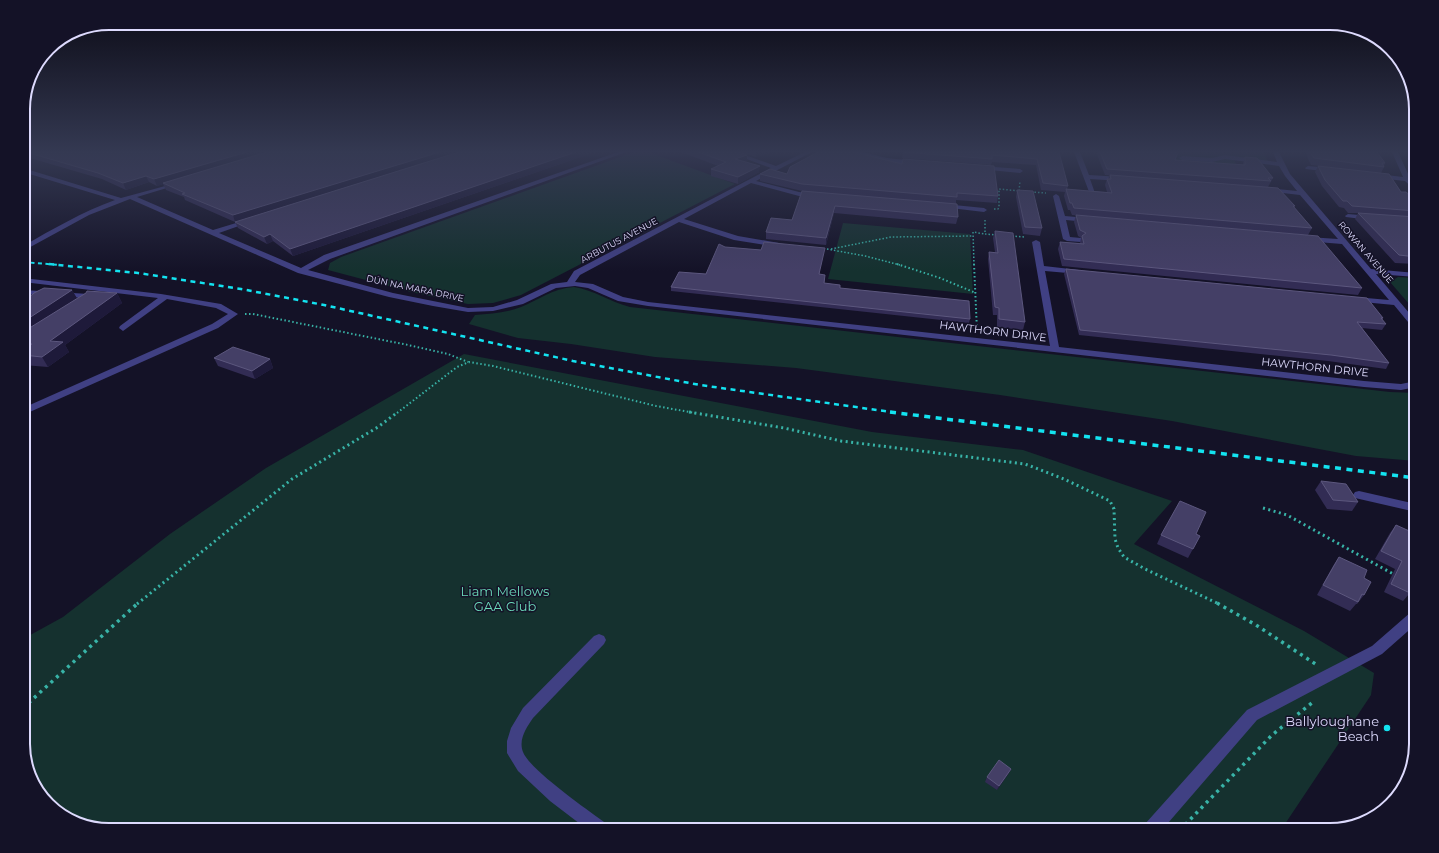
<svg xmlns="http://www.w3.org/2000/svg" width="1439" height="853" font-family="Montserrat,sans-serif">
<rect width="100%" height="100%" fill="#141227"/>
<g fill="#15312f">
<polygon points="634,152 648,152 735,184 521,295 493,303 468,304 411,292 328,270 330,263 341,257"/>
<polygon points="1126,152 1264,152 1268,162 1234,160 1238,167 1130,159"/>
<polygon points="843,223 970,234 973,294 828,279"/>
<polygon points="1398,277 1416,278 1416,312 1390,282"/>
<path d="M574,287C594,290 610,302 630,307L1390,392L1416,393V461L1356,456L1172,421L1000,395L796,368L655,357L571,344L518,338L469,324L475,315C490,314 506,313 521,307C541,299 551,289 574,287Z"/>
<polygon points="464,354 872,432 1023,450 1172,501 1134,544 1304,631 1374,673 1371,695 1281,830 109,830 66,818 35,787 23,749 23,639 63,617 170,534 266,468"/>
</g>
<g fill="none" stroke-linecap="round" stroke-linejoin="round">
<g stroke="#38b3a7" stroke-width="1.5" stroke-dasharray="1.5 2" stroke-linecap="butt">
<polyline points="1019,191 1020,181"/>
<polyline points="1031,192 1046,193"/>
<polyline points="994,209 998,209 999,207 999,189 1020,191"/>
<polyline points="985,220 985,234 997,235"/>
<polyline points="1012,236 1025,237"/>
<polyline points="827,249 865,256 900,265"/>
<polyline points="831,249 891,237 973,236"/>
<polyline points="974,265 973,232 985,234"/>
</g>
<g stroke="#38b3a7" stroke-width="2" stroke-dasharray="1.5 2.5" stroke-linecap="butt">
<polyline points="897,264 940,278 976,293"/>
<polyline points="974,264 977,331"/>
<polyline points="245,314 253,314 408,345 448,354 468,362"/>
<polyline points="397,413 457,367 469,362 493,366 656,406 695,413"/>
</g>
<g stroke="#38b3a7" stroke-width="3" stroke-dasharray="2 3.5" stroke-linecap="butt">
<polyline points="689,412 784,428 841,441 1025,464 1064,479 1110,501 1114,509 1115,539 1118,548 1124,557 1145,569 1219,604"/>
<polyline points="1263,508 1287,515 1395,575"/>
<polyline points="137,604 292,479 378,427 398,412"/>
</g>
<g stroke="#38b3a7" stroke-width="3.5" stroke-dasharray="3 4.5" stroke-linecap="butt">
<polyline points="1217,603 1256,625 1317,665"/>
<polyline points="23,708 138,603"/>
<polyline points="1180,830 1272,735 1313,702"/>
</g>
<g fill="#404083" fill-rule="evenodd">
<path d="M618,152H626L330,259L308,270L393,293L468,308L493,307L517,300L551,284L567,282L574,271L771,168L728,152H736L776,166L805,152H812L756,181L799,192L816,194V196H799L751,183L684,219L738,236L779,243V247L734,240L679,222L580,275L575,282L593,284L623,297L648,302L1050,346L1032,242L1036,240L1040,242L1044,266L1079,270L1083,272L1079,274L1045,271L1059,347L1364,381L1401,384L1416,381V387L1401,390L1364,387L648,306L618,301L588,288L575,286L556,288L523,304L493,311L468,312L433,306L389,297L298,273L130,199L89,215L23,251V246C53,229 82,212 115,200L23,172V168L121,198L180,182V184L137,197L213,230L246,220H250V222L219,233L301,268L324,255Z"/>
<polygon points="853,152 862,152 887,158 915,161 918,163 915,165 887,162"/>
<polygon points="1074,152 1080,152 1089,175 1122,177 1125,179 1122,181 1090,179 1096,196 1091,197"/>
<polygon points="1273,152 1279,152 1290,174 1371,269 1416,273 1416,277 1376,274 1416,321 1416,329 1413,328 1394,305 1352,301 1352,297 1355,297 1389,300 1342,244 1305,241 1304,239 1308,237 1338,239 1300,195 1266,191 1265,190 1268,188 1297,191 1285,176 1279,166 1225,159 1212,162 1182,160 1179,158 1182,156 1212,158 1225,155 1277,162"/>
<polygon points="1392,152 1398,152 1410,178 1416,185 1416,191 1405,181 1378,178 1375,176 1378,174 1403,177"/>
<polygon points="981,166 1020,169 1023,171 1020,173 979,169 979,167"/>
<polygon points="1308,166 1330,168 1333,170 1330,172 1306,169 1305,168"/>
<polygon points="1056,194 1059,196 1065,216 1087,218 1090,220 1087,222 1066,220 1070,237 1081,238 1081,242 1067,241 1063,239 1053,196"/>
<polygon points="944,204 984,208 987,210 984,212 942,207 942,205"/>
<polygon points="1348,214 1370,216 1373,218 1370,220 1346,217 1345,216"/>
<polygon points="23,278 161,294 221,304 238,314 218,328 23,415 23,408 212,324 228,314 216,308 167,299 123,331 119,328 120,326 158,298 23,282"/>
<polygon points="23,290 89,294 93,296 88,303 85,303 81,301 83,298 23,294"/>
<polygon points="1359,491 1416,504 1416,512 1355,498 1353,495 1355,492"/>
<polygon points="1416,611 1416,624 1382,654 1257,720 1162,830 1143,830 1145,824 1247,710 1372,646 1411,612"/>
<path d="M599,634L604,636L606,640L604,644L533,718C527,727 518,739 523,752C530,770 589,811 607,824L609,830H588L550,801L518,771L507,753V741L511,728L523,708L594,636Z"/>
</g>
<polyline stroke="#13e3f0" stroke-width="2" stroke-dasharray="4 3.5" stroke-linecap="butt" points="23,262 59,265"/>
<polyline stroke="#13e3f0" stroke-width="2.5" stroke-dasharray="5 4.5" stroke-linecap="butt" points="49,264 138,273 241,289 324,305 573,361 700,385 898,413"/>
<polyline stroke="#13e3f0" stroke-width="3.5" stroke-dasharray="6 5.5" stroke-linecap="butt" points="890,412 1416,478"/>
</g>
<g fill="#322c54">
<polygon points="23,152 595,152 293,256 273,241 267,244 238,228 235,222 185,200 184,197 166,190 163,184 157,186 149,182 126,190 102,179 23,156"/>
<polygon points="681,152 740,152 747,155 747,161 745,162 759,172 738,184 711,176 711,169 718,166"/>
<polygon points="740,152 772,152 756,157"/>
<polygon points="903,152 1059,152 1068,186 1067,189 1107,192 1105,185 1107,179 1108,179 1110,175 1259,187 1105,175 1096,152 1178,152 1175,160 1243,165 1243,163 1245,157 1273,178 1268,187 1295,206 1294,207 1312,228 1308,235 1072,215 1070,210 1068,210 1064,196 1065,192 1041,190 1036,165 992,162 991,165 902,158"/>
<polygon points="1306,152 1377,152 1385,163 1384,166 1384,167 1381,173 1311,165 1308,159"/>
<polygon points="903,159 998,196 997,203 956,200 956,204 958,217 956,224 834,213 826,245 766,239 766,232 792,220 802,191 760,181 760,174 787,174 902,164"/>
<polygon points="1318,166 1401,192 1416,200 1416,264 1395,263 1355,219 1358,213 1348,213 1344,208 1339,207 1322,186 1315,172"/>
<polygon points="1017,190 1042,228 1040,236 1023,234 1016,197"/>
<polygon points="1076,215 1362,288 1358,295 1062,266 1058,249 1060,242 1080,243 1081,238 1078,236 1074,222"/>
<polygon points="995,231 1025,322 1023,330 997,327 997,315 993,315 988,259 989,252 995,252 993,238"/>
<polygon points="725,247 761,250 824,252 819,274 825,279 824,283 840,288 970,319 969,323 671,291 671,287 706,274"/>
<polygon points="1066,269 1383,318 1382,320 1386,324 1382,330 1362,328 1389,363 1386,369 1328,361 1079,335 1064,274"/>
<polygon points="72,290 77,299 117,293 122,303 65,345 69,352 48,367 23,365 23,297 26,301"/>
<polygon points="214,358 270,359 273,368 255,379 218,366"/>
<polygon points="1321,481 1358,502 1352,511 1327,509 1315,490"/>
<polygon points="1396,525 1410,593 1403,601 1384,592 1395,569 1375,559 1390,533"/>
<polygon points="1196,534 1200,536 1188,558 1157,544 1161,535"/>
<polygon points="1339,557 1364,578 1364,595 1357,604 1356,604 1350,611 1317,595 1333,566"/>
<polygon points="1011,769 1009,773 997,790 985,782 987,777"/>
</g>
<g fill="#1e1a3a">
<polygon points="247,152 270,152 157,186 154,179"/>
<polygon points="440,152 461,152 235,222 233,215"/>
<polygon points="576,152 595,152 293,256 290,249"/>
<polygon points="756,152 772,152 756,157"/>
<polygon points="747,155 747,161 735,165 735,159"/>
<polygon points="760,166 759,172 738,184 738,177"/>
<polygon points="146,176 149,182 126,190 123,183"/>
<polygon points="835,206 834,213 826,245 826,238"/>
<polygon points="270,234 273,241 267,244 264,237"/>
<polygon points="72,290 78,300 23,336 23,322"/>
<polygon points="117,293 122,303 65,345 69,352 48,367 42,357 50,341"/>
<polygon points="23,297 27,302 23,305"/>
<polygon points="270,359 273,368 255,379 252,371"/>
<polygon points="1011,769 1009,773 997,790 999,786"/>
</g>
<g fill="#443f66" stroke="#5c577e">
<polygon points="26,152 247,152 154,179 146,176 123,183 98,173"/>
<polygon points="267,152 440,152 233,215 182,194 185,193 163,183"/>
<polygon points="459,152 576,152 290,249 270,234 264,237 235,222"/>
<polygon points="698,152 740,152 747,155 735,159 760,166 738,177 711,169 726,162"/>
<polygon points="818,152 854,152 902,164 903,159 994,166 998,196 957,193 957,197 802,184 760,174 770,169 787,174 790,167"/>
<polygon points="903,152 1059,152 1068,186 1043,183 1037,159 992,155 992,159"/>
<polygon points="1100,152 1178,152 1175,160 1245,165 1245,157 1257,158 1273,178 1268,178 1271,181 1107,169"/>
<polygon points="1310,152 1377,152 1385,163 1382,163 1384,167 1314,158"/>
<polygon points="1318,166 1389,174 1401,192 1406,192 1416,200 1416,211 1352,206 1347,201 1343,201 1325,180"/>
<polygon points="1110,175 1278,188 1295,206 1293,206 1312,228 1074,208 1072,203 1070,203 1066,189 1112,193 1107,179 1111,179"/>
<polygon points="1017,190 1033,191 1042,228 1025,227"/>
<polygon points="802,191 957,204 958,217 835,206 826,238 766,232 771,218 792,220"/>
<polygon points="1358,213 1416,217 1416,257 1399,255"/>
<polygon points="1076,215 1318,236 1362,288 1064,259 1060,242 1084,244 1082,236 1086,233 1080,230"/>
<polygon points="995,231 1013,233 1025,322 999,319 999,308 995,307 989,252 998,253"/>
<polygon points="764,242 825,248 819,274 825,275 824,283 840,285 840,288 969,301 970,319 671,287 679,272 706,274 719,244 725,247 761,250"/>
<polygon points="1066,269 1367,298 1383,318 1381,318 1386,324 1357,322 1389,363 1331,355 1080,330"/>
<polygon points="44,288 72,290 23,322 23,303 34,293"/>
<polygon points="87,291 117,293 50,341 63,342 42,357 23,355 23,350 32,344 23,343 23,332 86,293"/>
<polygon points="233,347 270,359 252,371 214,358"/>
<polygon points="1321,481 1346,484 1358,502 1333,500"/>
<polygon points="1180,501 1206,512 1196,534 1200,536 1193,549 1161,535"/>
<polygon points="1396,525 1416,534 1416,581 1410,593 1391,584 1402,561 1381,551"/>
<polygon points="1339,557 1367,570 1364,578 1371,582 1364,595 1362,594 1358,602 1323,585"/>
<polygon points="999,760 1011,769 999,786 987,777"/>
</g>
<linearGradient id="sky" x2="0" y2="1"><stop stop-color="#0b0a15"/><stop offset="0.56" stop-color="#343952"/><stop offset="1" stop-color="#343952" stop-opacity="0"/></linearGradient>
<rect width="1439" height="271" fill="url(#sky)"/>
<circle fill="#13e3f0" stroke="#141227" stroke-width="1.5" cx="1387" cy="728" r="4"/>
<g text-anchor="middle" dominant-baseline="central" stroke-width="3" stroke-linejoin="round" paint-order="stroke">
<g font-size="9" fill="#dddafd" stroke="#141227">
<text transform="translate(619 240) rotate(-28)">ARBUTUS AVENUE</text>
<text transform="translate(1366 252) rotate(49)">ROWAN AVENUE</text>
<text transform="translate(415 288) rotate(12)">DÚN NA MARA DRIVE</text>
</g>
<g font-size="11" fill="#dddafd" stroke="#141227">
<text transform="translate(993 331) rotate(7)">HAWTHORN DRIVE</text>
<text transform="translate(1315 367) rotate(6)">HAWTHORN DRIVE</text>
</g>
<g font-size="13" fill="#6ad9b9" stroke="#141227">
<text x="505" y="591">Liam Mellows<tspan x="505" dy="15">GAA Club</tspan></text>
</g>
<g font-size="13" fill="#dddafd" stroke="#141227" text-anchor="end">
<text x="1379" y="721">Ballyloughane<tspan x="1379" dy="15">Beach</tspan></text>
</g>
</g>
<path d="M0 0H1439V853H0ZM109 30H1330A79 79 0 0 1 1409 109V744A79 79 0 0 1 1330 823H109A79 79 0 0 1 30 744V109A79 79 0 0 1 109 30Z" fill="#141227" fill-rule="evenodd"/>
<path fill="none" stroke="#dddafd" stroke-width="2" d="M109 30H1330A79 79 0 0 1 1409 109V744A79 79 0 0 1 1330 823H109A79 79 0 0 1 30 744V109A79 79 0 0 1 109 30Z"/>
</svg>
